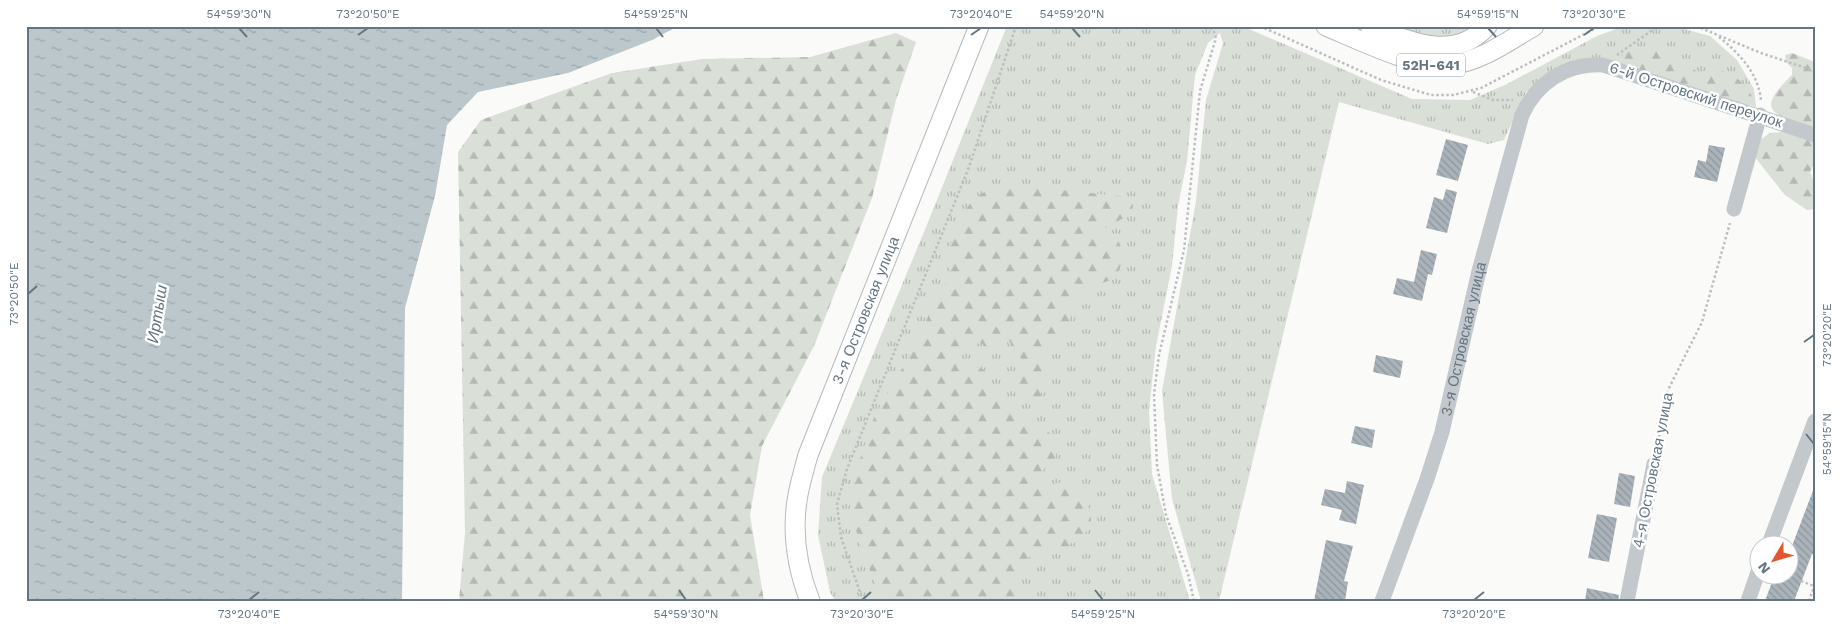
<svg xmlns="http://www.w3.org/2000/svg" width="1841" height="627" font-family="'Work Sans',sans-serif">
<defs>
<pattern id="grass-tufts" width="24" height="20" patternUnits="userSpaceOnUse" patternTransform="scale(1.25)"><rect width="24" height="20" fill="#dadfd7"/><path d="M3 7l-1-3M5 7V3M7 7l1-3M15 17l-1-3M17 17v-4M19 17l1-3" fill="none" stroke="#b4b9b4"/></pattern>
<pattern id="forest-firs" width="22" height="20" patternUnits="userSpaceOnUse" patternTransform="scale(1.25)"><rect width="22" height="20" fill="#dadfd7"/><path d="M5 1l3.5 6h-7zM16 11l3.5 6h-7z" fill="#b4b9b4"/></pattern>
<pattern id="water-ripples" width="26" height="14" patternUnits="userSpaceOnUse" patternTransform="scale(1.25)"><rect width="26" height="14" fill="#bbc7cb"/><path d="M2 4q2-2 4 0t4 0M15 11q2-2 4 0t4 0" fill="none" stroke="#9ca6aa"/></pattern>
<pattern id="building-back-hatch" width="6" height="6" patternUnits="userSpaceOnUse" patternTransform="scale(1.25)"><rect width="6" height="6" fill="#aab3b9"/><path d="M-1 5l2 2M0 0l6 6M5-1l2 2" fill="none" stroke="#8e969c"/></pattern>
</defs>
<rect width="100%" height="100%" fill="#fafaf8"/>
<g fill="url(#grass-tufts)">
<polygon points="1007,26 1242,26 1412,99 1470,100 1507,84 1597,36 1624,26 1673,26 1710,36 1737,60 1754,89 1756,107 1631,71 1570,62 1526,92 1504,140 1488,144 1339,102 1219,601 1201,601 1172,499 1162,391 1196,201 1206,100 1223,43 1220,33 1208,43 1195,75 1187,161 1178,206 1172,266 1156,346 1149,410 1152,474 1190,601 835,601 830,592 818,535 822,477 924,232"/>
<path d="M1387,26H1475C1444,47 1420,37 1387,26Z"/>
</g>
<g fill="url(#forest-firs)">
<polygon points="896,33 916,42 896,100 872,198 814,346 762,446 750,515 764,601 459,601 465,533 458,152 481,120 612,73 702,59 810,57"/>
<path d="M1632,48C1657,50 1682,55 1700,75C1706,73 1714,71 1721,71C1734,72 1750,88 1753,100L1749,106L1621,68L1619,61L1623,55Z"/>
<path d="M1792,53L1815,62V128C1777,115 1751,114 1792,75V68L1786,62L1785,55Z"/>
<polygon points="1782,132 1815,142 1815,162 1810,172 1814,182 1815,209 1807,210 1785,195 1754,156 1758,141 1770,133"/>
<path d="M1008,185L1120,196L1133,205L1132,213L1097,233L1100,240L1116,238C1122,245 1121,250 1121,259C1121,291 1092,277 1078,294C1070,305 1072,323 1065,335C1062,342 1052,348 1046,354V379L1040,397L1033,400L1025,396L1016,384V377L1023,362L1008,339L995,349L987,348L981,343L973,344L955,360L958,368H981L988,373L980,386L996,387L1003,392L1016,414C1034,418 1043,426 1055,439L1056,457L1039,474L1040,481L1048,485L1070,481L1077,486L1086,499L1091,515V524L1087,531L1066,547L1029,557L1017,568L1021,601H885C871,578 847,516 850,489L875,415L921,336L936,294L951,276L947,253L961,217L973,199L986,191Z"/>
</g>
<polygon fill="url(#water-ripples)" points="26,26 678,26 652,40 568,73 478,92 447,125 435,196 405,308 402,601 26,601"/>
<g fill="url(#building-back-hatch)">
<polygon points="1446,139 1468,145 1458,181 1436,175"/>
<polygon points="1709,145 1725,148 1717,182 1694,177 1698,160 1706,162"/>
<polygon points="1446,189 1457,192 1447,233 1426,228 1434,197 1443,200"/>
<polygon points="1421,250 1437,254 1432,275 1428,274 1422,301 1393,294 1397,278 1414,282"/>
<polygon points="1376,355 1403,361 1400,378 1373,372"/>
<polygon points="1355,426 1375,430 1372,448 1351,443"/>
<polygon points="1619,473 1635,476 1630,507 1614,504"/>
<polygon points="1347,481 1364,485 1356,524 1339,520 1342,510 1321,505 1325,489 1345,493"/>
<polygon points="1814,488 1815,555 1812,554 1794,601 1765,601 1775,574 1788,574 1788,545 1792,546"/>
<polygon points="1597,514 1617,518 1609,562 1588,558"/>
<polygon points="1326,540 1353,546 1344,581 1348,582 1345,601 1314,601"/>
<polygon points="1587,588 1619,595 1618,601 1585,601"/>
</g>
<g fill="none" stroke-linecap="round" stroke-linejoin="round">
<defs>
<g id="major">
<path d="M1326,26C1355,38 1420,70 1450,65C1481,61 1507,42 1534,26"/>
<path d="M1370,26C1408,41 1454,63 1487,26"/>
<path id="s2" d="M810,601C798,570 792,534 797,501C799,486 804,470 808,455L979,26"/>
</g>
</defs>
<use href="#major" stroke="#b5babe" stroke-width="21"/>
<g stroke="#bbbfc2" stroke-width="2.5" stroke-dasharray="2.5 2.5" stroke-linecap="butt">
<polyline points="1260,26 1381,80 1431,95 1453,95 1481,88 1600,26"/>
<polyline points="1696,26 1761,53 1815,71"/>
<path d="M1719,37C1739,53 1759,74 1761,101"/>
<polyline points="1617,55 1658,26"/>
<polyline points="1473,92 1493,100 1513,100"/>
<polyline points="1656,452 1668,390 1702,322 1730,223"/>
<polyline points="1801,581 1814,586"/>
<polyline points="863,601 841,537 837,504 847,469 969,167 1016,26"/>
<polyline points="1194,601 1188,574 1166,515 1157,465 1154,394 1159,355 1184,250 1200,91 1216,38 1213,29 1208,26"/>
<polyline points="1809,601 1815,584"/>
</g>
<g stroke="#c3c8cc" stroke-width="15">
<polyline points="1734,209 1760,115"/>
<polyline points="1769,544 1815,421"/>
<path id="s1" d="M1382,601L1427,479L1442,432L1479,271L1522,115C1537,82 1567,63 1603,65L1815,135"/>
<polyline points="1627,601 1654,464"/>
<polyline points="1748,601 1758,572"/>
</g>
<use href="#major" stroke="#fff" stroke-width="19"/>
</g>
<path fill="none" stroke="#657683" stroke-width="2" d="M239,28L247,37M656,28L663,37M1072,28L1080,37M1488,28L1496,37M358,35L368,28M971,35L981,28M1584,35L1594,28M28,294L37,286M1804,342L1814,335M1806,434L1814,444M679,590L686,600M1095,590L1103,600M249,600L259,592M862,600L871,592M1474,600L1484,592"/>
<g text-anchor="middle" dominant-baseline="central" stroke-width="5" stroke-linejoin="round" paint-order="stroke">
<rect fill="#fff" stroke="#939fa8" stroke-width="1" x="1397" y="53.5" width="68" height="23" rx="4"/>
<g font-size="14" font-weight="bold" fill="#657683">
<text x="1431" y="65">52Н-641</text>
</g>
<g font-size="15" fill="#657683" stroke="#fff">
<text transform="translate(1696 95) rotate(18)">6-й Островский переулок</text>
<text stroke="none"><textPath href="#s2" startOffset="305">3-я Островская улица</textPath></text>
<text stroke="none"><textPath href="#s1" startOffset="275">3-я Островская улица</textPath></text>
<text transform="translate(1653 470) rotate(-79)">4-я Островская улица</text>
</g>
<g font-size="16" font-style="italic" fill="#60757c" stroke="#fff">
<text transform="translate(157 314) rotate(-81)">Иртыш</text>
</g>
</g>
<rect width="1841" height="627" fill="none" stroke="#ffffff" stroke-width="55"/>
<g transform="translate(1774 560) rotate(232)"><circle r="24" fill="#ffffff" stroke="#c1c8cd"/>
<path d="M0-4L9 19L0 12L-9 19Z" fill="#e4572e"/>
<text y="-8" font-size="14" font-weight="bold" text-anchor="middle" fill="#657683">N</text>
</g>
<rect x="28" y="28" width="1786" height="572" fill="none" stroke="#657683" stroke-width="2"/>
<g font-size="12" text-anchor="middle" fill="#657683">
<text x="239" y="18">54°59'30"N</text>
<text x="368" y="18">73°20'50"E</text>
<text x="656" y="18">54°59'25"N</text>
<text x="981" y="18">73°20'40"E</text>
<text x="1072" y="18">54°59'20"N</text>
<text x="1488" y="18">54°59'15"N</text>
<text x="1594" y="18">73°20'30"E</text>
<text transform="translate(14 294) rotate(-90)" y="4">73°20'50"E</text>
<text transform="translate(1827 335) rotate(-90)" y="4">73°20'20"E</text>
<text transform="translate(1827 444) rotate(-90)" y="4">54°59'15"N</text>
<text x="249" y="618">73°20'40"E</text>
<text x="686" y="618">54°59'30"N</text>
<text x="862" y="618">73°20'30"E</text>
<text x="1103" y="618">54°59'25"N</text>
<text x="1474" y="618">73°20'20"E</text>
</g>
</svg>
